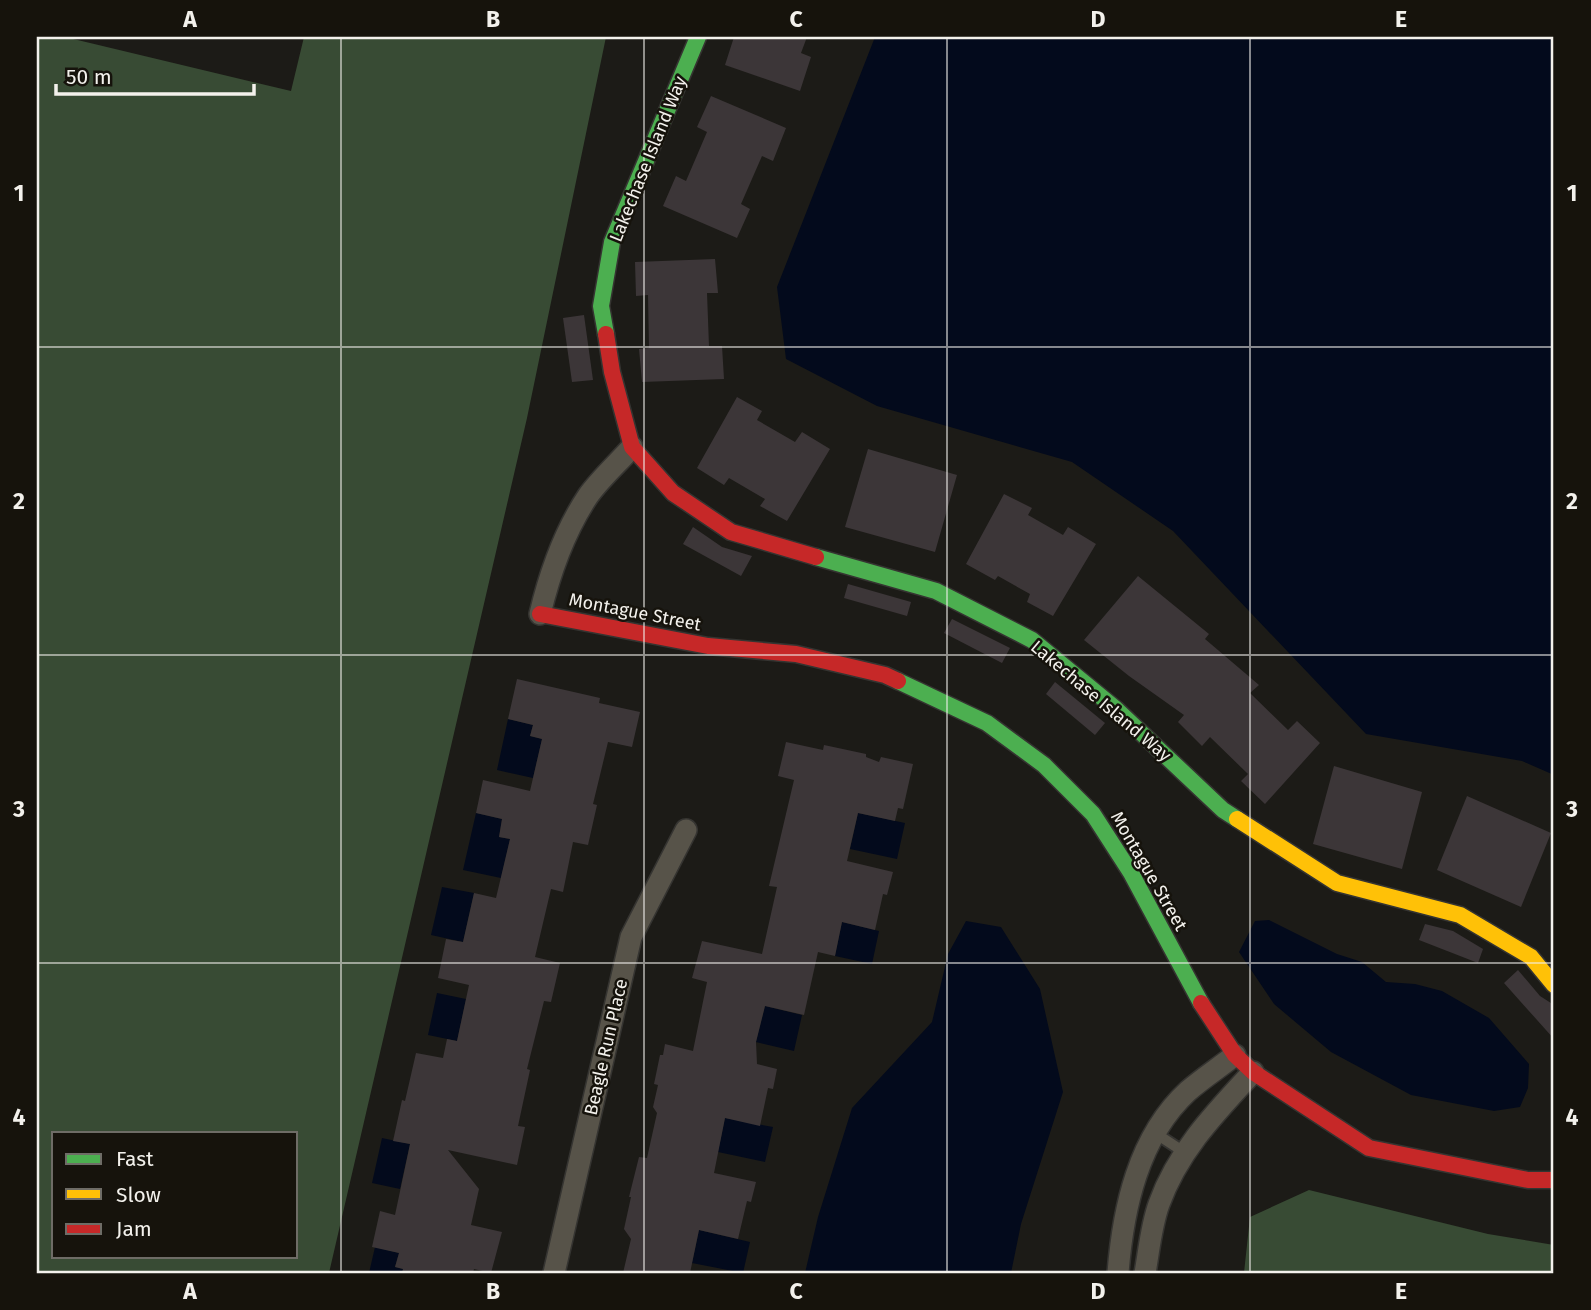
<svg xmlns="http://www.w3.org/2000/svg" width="1591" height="1310" font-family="'Fira Sans',sans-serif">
<rect width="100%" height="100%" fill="#1c1b17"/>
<g fill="#384b34" fill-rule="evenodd">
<path d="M37,37H65L291,91L304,37H606L527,418L329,1273H37ZM54,1133H296V1256H54Z"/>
<polygon points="1309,1190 1488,1234 1554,1245 1554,1273 1244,1273 1250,1217"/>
</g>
<g fill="#030a1c">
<polygon points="875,37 1554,37 1554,775 1522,761 1366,734 1173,531 1072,462 877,406 786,359 777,287"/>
<polygon points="508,719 533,725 530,736 542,739 533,778 497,770"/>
<polygon points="476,813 502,819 499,837 510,839 501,878 463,870"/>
<polygon points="858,813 905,823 897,859 850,849"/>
<polygon points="442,887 474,893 463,942 431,935"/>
<polygon points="1269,920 1337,954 1362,962 1386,982 1415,984 1442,991 1489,1018 1529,1064 1528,1088 1520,1107 1494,1111 1411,1095 1331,1052 1274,1004 1239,952 1255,921"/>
<polygon points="966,921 1001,927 1040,989 1063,1092 1021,1224 1011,1273 805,1273 818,1217 852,1108 932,1022 948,954"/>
<polygon points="842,922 879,931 872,964 835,956"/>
<polygon points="437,993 466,999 457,1041 428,1035"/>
<polygon points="765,1006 802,1015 794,1051 756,1042"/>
<polygon points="725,1118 773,1127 765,1162 718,1152"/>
<polygon points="382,1138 410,1144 400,1189 372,1183"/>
<polygon points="699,1230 750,1242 743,1273 692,1263"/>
<polygon points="375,1247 399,1253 395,1267 403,1269 402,1273 369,1273"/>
</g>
<g fill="#3c3638">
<polygon points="734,37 807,37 801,53 811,57 800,91 725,65"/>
<polygon points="711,96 786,128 773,161 762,156 741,204 750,209 737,238 663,206 676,176 686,181 707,132 697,127"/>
<polygon points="715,259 718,293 707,293 709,346 722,346 724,379 642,382 639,349 649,348 648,295 636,296 635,262"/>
<polygon points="584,315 593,380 572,382 563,318"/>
<polygon points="737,397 762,411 757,420 795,442 802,432 830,449 787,521 760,506 765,499 729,478 724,485 697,468"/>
<polygon points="868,449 957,475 935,552 845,527"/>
<polygon points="1004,494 1032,508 1028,515 1063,535 1068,527 1096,544 1053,616 1027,602 1030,594 998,576 995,580 966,564"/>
<polygon points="693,527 722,547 752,556 741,576 683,544"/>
<polygon points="1138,576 1209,634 1205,639 1259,685 1250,693 1288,730 1297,721 1320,743 1265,804 1241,781 1248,774 1210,737 1202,746 1178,722 1184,715 1129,676 1084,640"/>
<polygon points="848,584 911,602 907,616 844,598"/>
<polygon points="952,619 1010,648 1002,663 944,633"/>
<polygon points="517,679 600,698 599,703 640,712 632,747 608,742 593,804 597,805 588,845 573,842 563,892 551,889 535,957 560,963 551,1002 544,1001 527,1069 530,1070 518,1126 525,1127 517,1165 448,1150 479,1189 471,1225 502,1232 491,1273 474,1269 473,1273 402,1273 403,1269 395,1267 399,1253 372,1247 380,1211 395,1215 410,1144 393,1141 402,1100 405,1101 416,1053 443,1058 447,1039 457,1041 469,985 438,978 446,939 463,942 474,893 496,898 510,839 499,837 502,819 476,813 483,780 530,791 542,739 530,736 533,725 508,719"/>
<polygon points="1055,682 1105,723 1095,735 1046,694"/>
<polygon points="786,742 823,750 824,745 866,754 866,757 879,762 881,757 913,764 903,809 898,808 895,821 858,813 847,861 893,872 887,895 883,894 875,930 842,922 835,956 818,952 804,1015 765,1006 756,1042 757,1064 777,1069 773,1089 768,1088 760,1126 725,1118 714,1173 756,1182 751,1202 747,1201 738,1239 699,1230 690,1273 623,1273 631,1239 624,1229 631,1197 629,1197 639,1157 647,1158 657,1113 653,1107 658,1085 654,1084 660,1055 663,1055 665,1044 693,1051 707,982 692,978 702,941 762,954 777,887 769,886 794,780 778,776"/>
<polygon points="1334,766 1422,792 1402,869 1313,844"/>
<polygon points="1467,796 1551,833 1521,907 1437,870"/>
<polygon points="1425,924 1453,931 1483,949 1478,963 1419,940"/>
<polygon points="1518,970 1540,996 1554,1005 1554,1039 1504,983"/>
</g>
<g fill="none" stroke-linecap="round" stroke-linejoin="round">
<defs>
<polyline id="lane" points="1155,1133 1184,1152"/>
<g id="street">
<path d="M540,614C550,572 564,532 588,496C600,479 618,463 632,447"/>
<polyline points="554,1273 631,937 686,830"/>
<path d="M1118,1273C1123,1209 1138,1137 1188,1091C1203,1078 1220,1067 1235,1055"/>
<path d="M1145,1273C1149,1251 1151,1226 1159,1204C1178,1151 1215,1113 1253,1072"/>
</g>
<g id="fast">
<polyline points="606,334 601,306 612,242 698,37"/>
<polyline points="816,557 936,591 1032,640 1116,709 1223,810 1237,819"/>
<polyline points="898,681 987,723 1044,765 1093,814 1131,873 1201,1003"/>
</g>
<polyline id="slow" points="1237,819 1337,883 1460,915 1531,957 1554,985"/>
<g id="jam">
<polyline points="606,334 612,372 632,447 673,493 731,532 816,557"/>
<polyline points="540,614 708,646 796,654 885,675 898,681"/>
<polyline points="1201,1003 1235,1055 1253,1072 1369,1148 1528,1180 1554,1180"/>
</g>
</defs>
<use href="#lane" stroke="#353431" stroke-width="14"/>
<use href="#street" stroke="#353431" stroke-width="24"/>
<use href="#fast" stroke="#353431" stroke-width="19"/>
<use href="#slow" stroke="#353431" stroke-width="19"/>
<use href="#jam" stroke="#353431" stroke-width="19"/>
<use href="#lane" stroke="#575349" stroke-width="10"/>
<use href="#street" stroke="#575349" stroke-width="21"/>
<use href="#fast" stroke="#4caf50" stroke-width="16"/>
<use href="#slow" stroke="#ffc107" stroke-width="16"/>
<use href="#jam" stroke="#c62828" stroke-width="16"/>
</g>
<path fill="none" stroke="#f3f1ec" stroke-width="2" stroke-opacity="0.55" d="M341,37V1273M644,37V1273M947,37V1273M1250,37V1273M37,347H1554M37,655H1554M37,963H1554"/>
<g text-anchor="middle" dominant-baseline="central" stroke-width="5" stroke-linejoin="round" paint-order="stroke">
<g font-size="18" fill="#f3f1ec" stroke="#16130c">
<text transform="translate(648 159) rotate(-68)">Lakechase Island Way</text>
<text transform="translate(635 612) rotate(11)">Montague Street</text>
<text transform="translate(1101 701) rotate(40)">Lakechase Island Way</text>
<text transform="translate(1149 871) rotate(60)">Montague Street</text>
<text transform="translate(606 1047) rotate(-77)">Beagle Run Place</text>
</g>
</g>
<rect width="1591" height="1310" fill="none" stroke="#16130c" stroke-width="77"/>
<rect x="52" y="1132" width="245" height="126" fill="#16130c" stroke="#6e6c66" stroke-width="2"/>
<rect x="66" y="1154" width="35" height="10" fill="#4caf50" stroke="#6e6c66" stroke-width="2"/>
<text x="116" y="1166" font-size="21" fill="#f3f1ec">Fast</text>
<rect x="66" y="1189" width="35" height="10" fill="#ffc107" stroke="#6e6c66" stroke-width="2"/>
<text x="116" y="1202" font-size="21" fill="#f3f1ec">Slow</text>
<rect x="66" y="1224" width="35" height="10" fill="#c62828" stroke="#6e6c66" stroke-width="2"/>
<text x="116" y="1236" font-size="21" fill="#f3f1ec">Jam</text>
<path d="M56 84v10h198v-10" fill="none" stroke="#f3f1ec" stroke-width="3.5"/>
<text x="66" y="84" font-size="21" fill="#f3f1ec" stroke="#16130c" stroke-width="5" paint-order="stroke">50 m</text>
<rect x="38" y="38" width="1514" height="1234" fill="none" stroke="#f3f1ec" stroke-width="2.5"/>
<g font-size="23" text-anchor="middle" font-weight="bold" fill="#f3f1ec">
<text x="190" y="27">A</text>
<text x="493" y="27">B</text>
<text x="796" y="27">C</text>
<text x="1098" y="27">D</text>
<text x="1401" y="27">E</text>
<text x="19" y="201">1</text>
<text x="1572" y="201">1</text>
<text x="19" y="509">2</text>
<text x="1572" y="509">2</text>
<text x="19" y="817">3</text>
<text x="1572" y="817">3</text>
<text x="19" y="1125">4</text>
<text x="1572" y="1125">4</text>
<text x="190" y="1299">A</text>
<text x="493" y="1299">B</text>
<text x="796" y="1299">C</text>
<text x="1098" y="1299">D</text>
<text x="1401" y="1299">E</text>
</g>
</svg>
